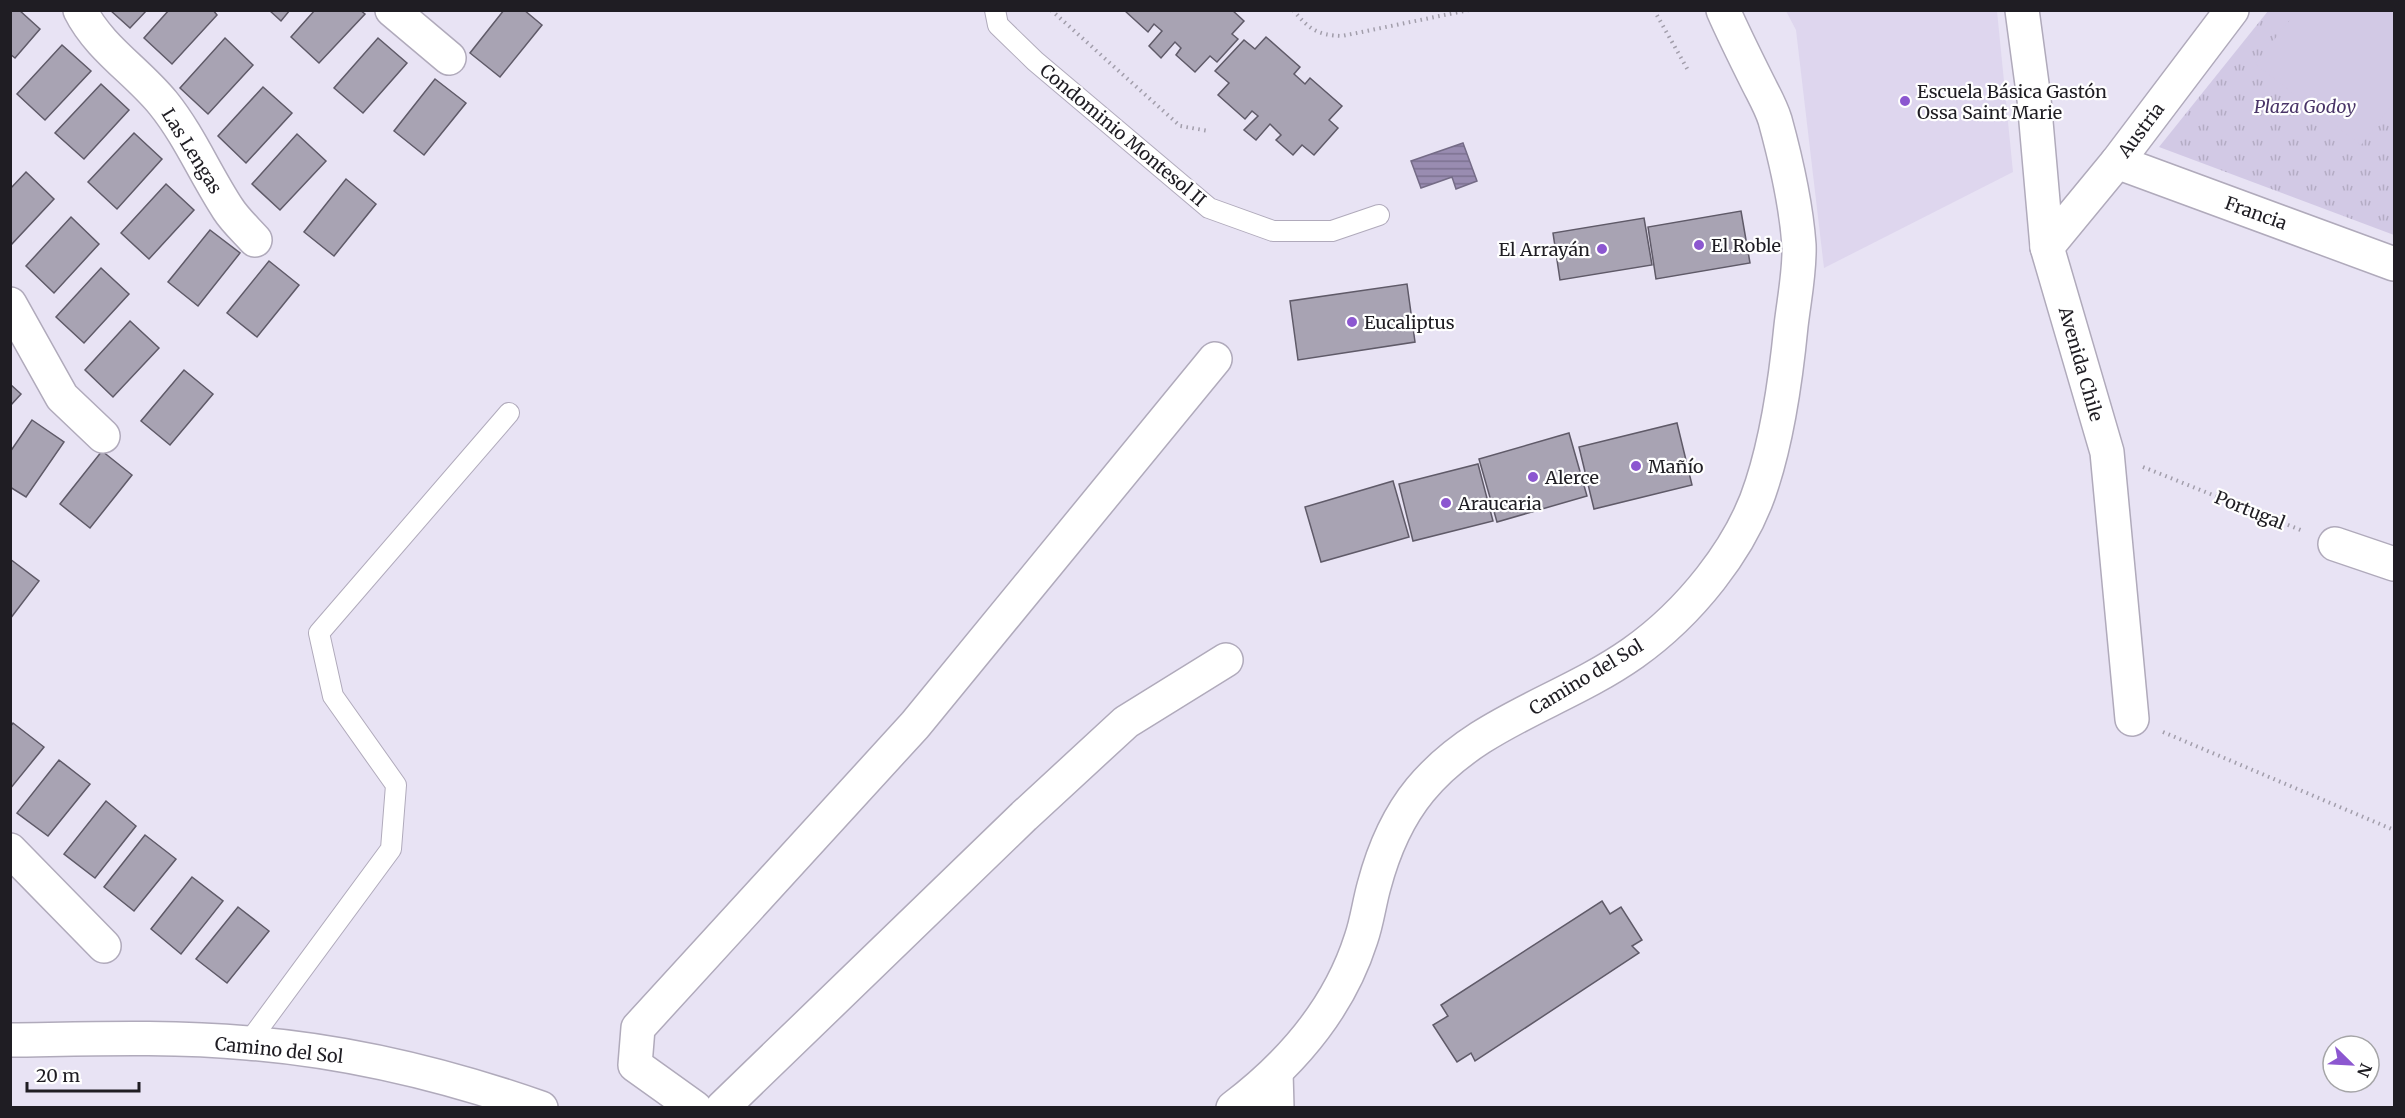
<svg xmlns="http://www.w3.org/2000/svg" width="2405" height="1118" font-family="Merriweather,serif">
<defs>
<pattern id="park-tufts" width="24" height="20" patternUnits="userSpaceOnUse" patternTransform="scale(1.5)"><rect width="24" height="20" fill="#d2c9e5"/><path d="M3 7l-1-3M5 7V3M7 7l1-3M15 17l-1-3M17 17v-4M19 17l1-3" fill="none" stroke="#b4acc4"/></pattern>
<pattern id="water-rules" width="6" height="5" patternUnits="userSpaceOnUse" patternTransform="scale(1.5)"><rect width="6" height="5" fill="#998cb1"/><path d="M0 2.5h6" fill="none" stroke="#7c7290"/></pattern>
</defs>
<rect width="100%" height="100%" fill="#e8e3f4"/>
<polygon fill="#ded6ee" points="1786,11 1997,11 2013,172 1824,268 1796,30"/>
<polygon fill="url(#park-tufts)" points="2268,11 2394,11 2394,235 2159,147"/>
<polygon fill="#d2c9e5" points="2297,11 2394,11 2394,102 2361,145 2255,64"/>
<polygon fill="url(#water-rules)" stroke="#746b86" stroke-width="1.5" points="1463,143 1477,181 1456,189 1452,177 1421,188 1411,161"/>
<g fill="#a8a3b3" stroke="#5f5a68" stroke-width="1.5">
<polygon points="10,10 19,10 40,29 15,58 10,54"/>
<polygon points="110,10 147,10 130,28"/>
<polygon points="169,10 213,10 217,15 172,64 144,38"/>
<polygon points="269,10 290,10 281,21"/>
<polygon points="315,10 360,10 365,14 319,63 291,37"/>
<polygon points="504,10 524,10 542,25 500,77 470,53"/>
<polygon points="1124,10 1232,10 1244,21 1232,34 1238,39 1217,62 1210,56 1195,72 1176,55 1181,48 1175,42 1161,58 1149,46 1162,31 1154,24 1148,32"/>
<polygon points="1266,37 1300,67 1294,74 1305,84 1310,78 1342,106 1329,120 1338,128 1314,155 1302,145 1293,155 1276,140 1281,135 1270,124 1256,140 1244,130 1258,116 1252,111 1245,119 1218,95 1229,83 1215,71 1244,40 1255,49"/>
<polygon points="225,38 253,65 208,114 180,88"/>
<polygon points="378,38 407,63 363,113 334,88"/>
<polygon points="62,45 91,71 45,120 17,94"/>
<polygon points="435,79 466,103 424,155 394,131"/>
<polygon points="101,84 129,110 84,159 55,133"/>
<polygon points="263,87 292,113 246,163 218,136"/>
<polygon points="134,133 162,159 117,209 88,182"/>
<polygon points="297,134 326,161 280,210 252,184"/>
<polygon points="26,172 54,199 10,246 10,189"/>
<polygon points="346,179 376,204 334,256 304,232"/>
<polygon points="166,184 194,210 149,259 121,233"/>
<polygon points="1741,211 1750,263 1656,279 1648,227"/>
<polygon points="71,217 99,244 54,293 26,266"/>
<polygon points="1644,218 1652,265 1560,280 1553,233"/>
<polygon points="210,230 240,253 198,306 168,282"/>
<polygon points="269,261 299,285 257,337 227,313"/>
<polygon points="101,268 129,294 84,343 56,317"/>
<polygon points="1407,284 1415,342 1298,360 1290,301"/>
<polygon points="130,321 159,348 113,397 85,370"/>
<polygon points="184,370 213,394 170,445 141,421"/>
<polygon points="10,384 21,394 10,406"/>
<polygon points="32,420 64,442 26,497 10,487 10,452"/>
<polygon points="1677,423 1692,485 1594,509 1579,447"/>
<polygon points="1569,433 1587,496 1497,522 1479,459"/>
<polygon points="102,451 132,475 90,528 60,504"/>
<polygon points="1478,464 1493,521 1413,541 1399,484"/>
<polygon points="1393,481 1409,537 1321,562 1305,507"/>
<polygon points="10,559 39,581 10,619"/>
<polygon points="13,723 44,747 10,789 10,727"/>
<polygon points="59,760 90,784 48,836 17,813"/>
<polygon points="106,801 136,826 95,878 64,854"/>
<polygon points="145,835 176,859 134,911 104,887"/>
<polygon points="192,877 223,901 181,954 151,929"/>
<polygon points="1602,901 1610,914 1621,907 1642,940 1632,946 1639,953 1475,1061 1471,1053 1457,1062 1433,1025 1448,1016 1441,1005"/>
<polygon points="238,907 269,931 227,983 196,959"/>
</g>
<g fill="none" stroke-linecap="round" stroke-linejoin="round">
<defs>
<g id="service">
<polyline points="995,10 998,25 1035,61 1209,208 1273,231 1332,231 1379,215"/>
<polyline points="248,1043 391,849 396,785 333,696 319,633 509,413"/>
</g>
<g id="minor">
<path d="M80,10C99,48 137,71 163,103C189,135 205,174 228,209C235,220 246,230 255,240"/>
<polyline points="392,10 449,58"/>
<polyline points="2022,10 2034,99 2047,247 2107,452 2132,719"/>
<polyline points="2117,162 2394,264"/>
<polyline points="2047,247 2117,162 2232,10"/>
<polyline points="10,304 62,397 103,436"/>
<polyline points="2335,544 2394,564"/>
<polyline points="10,850 104,946"/>
<path d="M10,1040C89,1039 169,1036 248,1043C347,1051 447,1075 541,1108"/>
<polyline points="1276,1072 1277,1108"/>
<polyline points="695,1108 635,1065 638,1028 915,725 1215,359"/>
<polyline points="722,1108 1024,816 1126,722 1226,660"/>
<path d="M1233,1108C1291,1064 1339,1008 1361,939C1367,922 1369,904 1374,886C1383,852 1397,818 1420,790C1477,721 1562,703 1633,653C1688,614 1742,549 1762,484C1778,435 1786,377 1791,326C1794,300 1800,271 1799,245C1796,204 1786,160 1775,120C1771,107 1764,95 1758,83C1746,59 1734,35 1723,10"/>
</g>
</defs>
<use href="#service" stroke="#b0aabb" stroke-width="22"/>
<use href="#minor" stroke="#b0aabb" stroke-width="36"/>
<g stroke="#a29eab" stroke-width="4" stroke-dasharray="1.5 4.5" stroke-linecap="butt">
<polyline points="1051,10 1180,126 1209,131"/>
<path d="M1293,10C1309,29 1317,35 1342,36L1469,10"/>
<polyline points="1654,10 1689,72"/>
<polyline points="2143,467 2303,531"/>
<polyline points="2163,732 2394,830"/>
</g>
<use href="#service" stroke="#fff" stroke-width="20"/>
<use href="#minor" stroke="#fff" stroke-width="33"/>
</g>
<g fill="#8c57d0" stroke="#fff" stroke-width="2">
<circle cx="1905" cy="101" r="6"/>
<circle cx="1699" cy="245" r="6"/>
<circle cx="1602" cy="249" r="6"/>
<circle cx="1352" cy="322" r="6"/>
<circle cx="1636" cy="466" r="6"/>
<circle cx="1533" cy="477" r="6"/>
<circle cx="1446" cy="503" r="6"/>
</g>
<g text-anchor="middle" dominant-baseline="central" stroke-width="4.5" stroke-linejoin="round" paint-order="stroke">
<g font-size="18" fill="#1f1d23" stroke="#fff" text-anchor="start">
<text x="1917" y="91">Escuela Básica Gastón<tspan x="1917" dy="21">Ossa Saint Marie</tspan></text>
<text x="1711" y="245">El Roble</text>
<text x="1590" y="249" text-anchor="end">El Arrayán</text>
<text x="1364" y="322">Eucaliptus</text>
<text x="1648" y="466">Mañío</text>
<text x="1545" y="477">Alerce</text>
<text x="1458" y="503">Araucaria</text>
</g>
<g font-size="18" font-style="italic" fill="#4a3568" stroke="#fff">
<text x="2305" y="106">Plaza Godoy</text>
</g>
<g font-size="18" fill="#1f1d23" stroke="#fff">
<text transform="translate(2141 130) rotate(-53)">Austria</text>
<text transform="translate(1123 135) rotate(40)">Condominio Montesol II</text>
<text transform="translate(192 151) rotate(58)">Las Lengas</text>
<text transform="translate(2256 213) rotate(20)">Francia</text>
<text transform="translate(2081 364) rotate(74)">Avenida Chile</text>
<text transform="translate(2250 510) rotate(22)">Portugal</text>
<text transform="translate(1586 677) rotate(-31)">Camino del Sol</text>
<text transform="translate(279 1050) rotate(6)">Camino del Sol</text>
</g>
</g>
<rect width="2405" height="1118" fill="none" stroke="#1f1d23" stroke-width="24"/>
<g transform="translate(2351 1064) rotate(114)"><circle r="28" fill="#ffffff" stroke="#a5a5a7" stroke-width="1.5"/>
<path d="M0-4.5L10 22L0 15L-10 22Z" fill="#8c57d0"/>
<text y="-9" font-size="16" font-weight="bold" text-anchor="middle" fill="#1f1d23">N</text>
</g>
<path d="M27 1082v9h112v-9" fill="none" stroke="#1f1d23" stroke-width="3"/>
<text x="36" y="1082" font-size="18" fill="#1f1d23" stroke="#ffffff" stroke-width="4.5" paint-order="stroke">20 m</text>
</svg>
